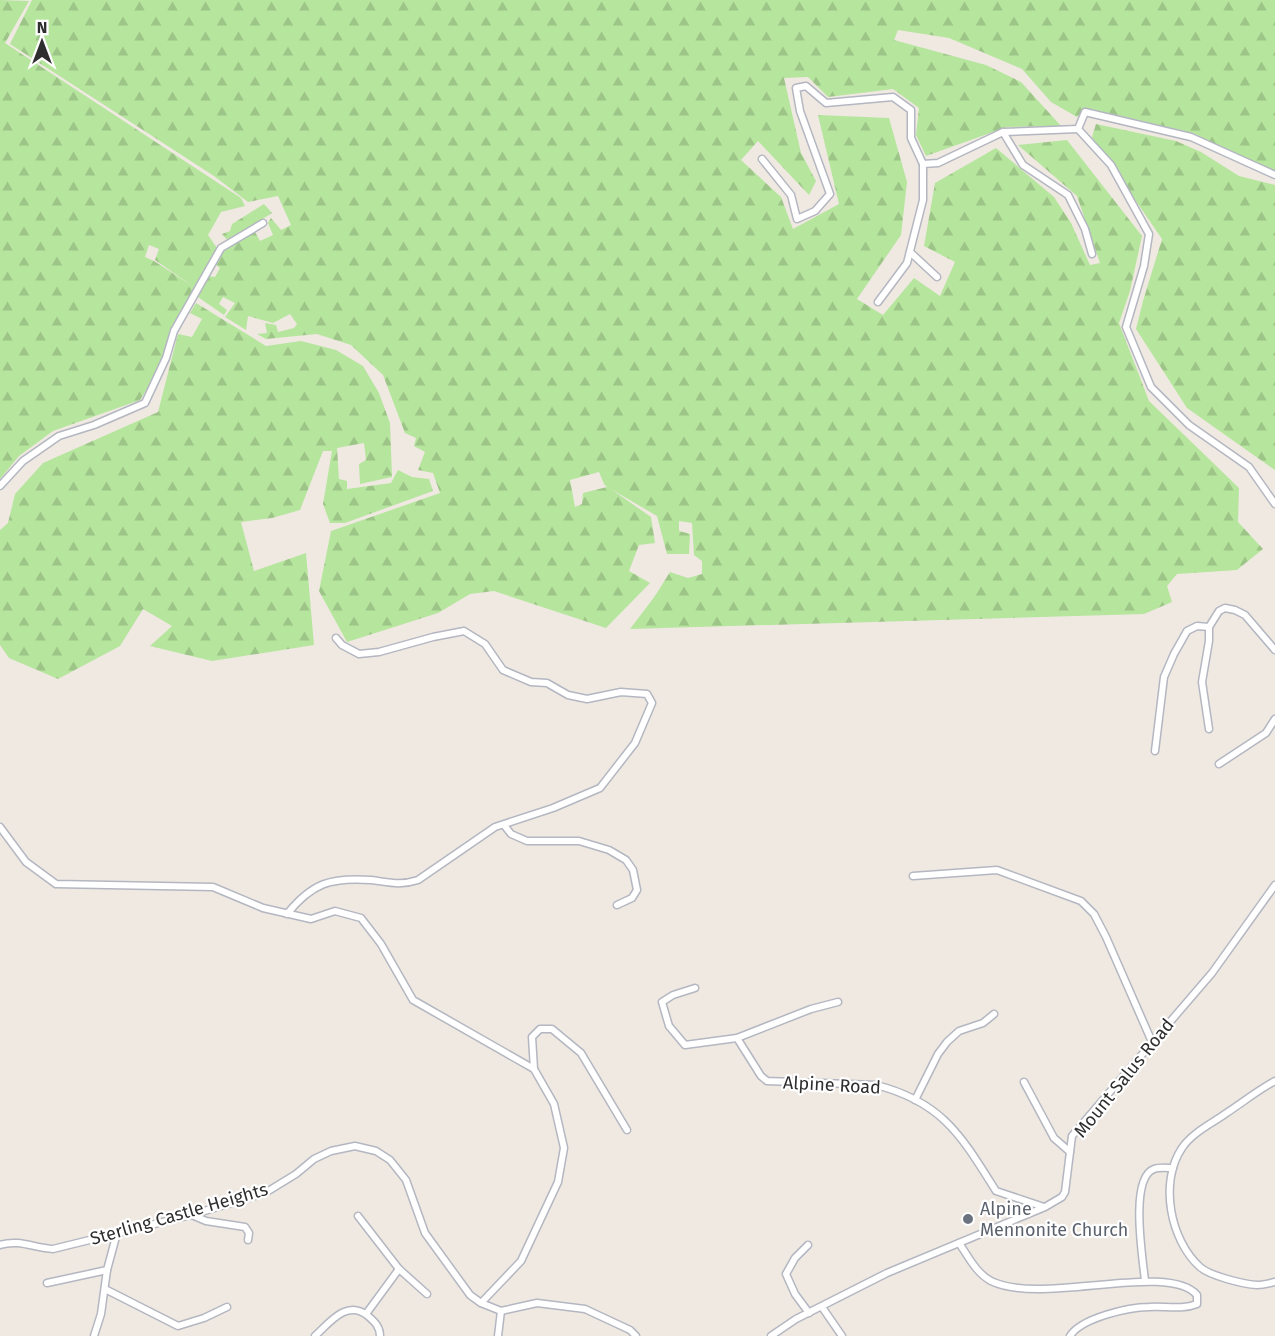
<svg xmlns="http://www.w3.org/2000/svg" width="1275" height="1336" font-family="'Fira Sans',sans-serif">
<defs>
<pattern id="forest-firs" width="22" height="20" patternUnits="userSpaceOnUse" patternTransform="scale(1.5)"><rect width="22" height="20" fill="#b6e59e"/><path d="M5 1l3.5 6h-7zM16 11l3.5 6h-7z" fill="#9dc588"/></pattern>
</defs>
<rect width="100%" height="100%" fill="#efe9e1"/>
<g fill="url(#forest-firs)" fill-rule="evenodd">
<polygon points="0,0 29,1 5,43 241,198 245,206 221,212 208,235 217,248 194,287 155,260 159,249 149,245 145,257 154,261 194,287 154,378 140,400 53,431 19,456 0,479"/>
<path d="M32,0H1275V173L1193,133L1086,108L1077,117L1051,102L1022,69L949,38L898,30L894,40L986,65L1021,82L1061,126L1007,127L926,156L916,135L919,108L893,89L828,97L808,77L784,78L801,153L816,181L809,195L758,141L741,160L781,197L793,229L839,204L818,115L889,118L907,182L901,235L857,299L883,315L914,278L940,296L955,262L924,246L935,183L996,148L1054,197L1071,223L1090,265L1100,263L1077,196L1018,145L1067,140L1142,236L1130,291L1119,323L1149,401L1239,488L1238,522L1263,549L1237,570L1177,574L1167,586L1172,602L1144,614L630,629L655,596L670,572L688,578L702,574V561L694,555L692,523L679,521V531L690,534L689,554H667L657,516L611,489L651,517L655,543L639,545L629,571L650,583L606,628L494,591L470,594L438,613L347,642L319,591L331,531L440,493L433,473L418,470L425,452L414,446L416,438L405,433L383,375L351,345L317,334L266,339L257,334L267,333L265,323L276,325L278,332L294,328L297,324L290,314L273,323L248,316L246,330L225,317L235,303L223,297L219,304L227,310L224,315L198,297L208,276L215,277L220,268L215,264L223,252L254,230L260,241L273,235L268,223L271,218L281,230L291,225L278,196L248,202L214,176L10,44ZM599,472L604,484L607,487L583,493L582,504L575,507L570,480Z"/>
<polygon points="1096,124 1176,141 1201,152 1239,176 1275,185 1275,470 1187,408 1136,329 1143,301 1162,239 1092,137"/>
<polygon points="264,204 272,213 228,241 222,234 230,231 232,224"/>
<polygon points="196,303 266,346 301,341 336,350 363,366 379,393 390,423 392,477 360,484 359,464 366,460 364,443 337,448 339,479 347,481 347,489 391,483 398,470 412,477 429,479 433,491 345,523 330,523 323,504 332,451 323,451 300,510 272,518 241,522 254,571 306,553 314,645 212,661 150,646 172,626 143,609 120,646 58,679 9,658 0,645 0,530 8,523 15,494 43,463 158,412 178,334 192,337 202,319 190,313"/>
</g>
<g fill="none" stroke-linecap="round" stroke-linejoin="round">
<defs>
<g id="minor">
<polyline points="1003,132 1023,165 1068,195 1085,229 1092,254"/>
<polyline points="762,159 791,195 797,219 815,211 830,194 800,111 796,88 806,86 826,103 893,97 911,110 911,138 923,164 938,163 1003,132 1078,129"/>
<polyline points="1275,175 1191,137 1085,112 1078,129 1111,165 1149,234 1144,266 1126,327 1151,387 1189,425 1249,467 1275,504"/>
<polyline points="910,252 937,277"/>
<polyline points="878,302 907,263 923,200 923,164"/>
<polyline points="0,486 23,461 59,436 94,425 145,403 166,358 174,331 221,248 263,223"/>
<polyline points="1209,729 1202,682 1209,641 1209,627 1219,611 1225,608 1235,610 1245,615 1275,650"/>
<polyline points="1155,751 1164,677 1174,654 1187,631 1197,626 1209,627"/>
<polyline points="1219,764 1266,733 1275,719"/>
<polyline points="504,825 511,834 527,841 579,841 609,850 626,860 633,870 637,890 632,898 617,905"/>
<polyline points="0,827 26,862 56,884 213,887 263,908 311,919 335,911 361,918 381,944 413,1000 534,1069 554,1104 564,1148 558,1182 521,1261 481,1303 501,1311 537,1303 585,1309 630,1330 636,1336"/>
<polyline points="913,876 997,870 1081,901 1094,914 1106,937 1152,1042"/>
<path d="M287,914C312,883 331,877 371,880C388,882 400,886 418,880L495,827L553,808L600,788L635,743L652,703L647,694L621,692L587,699L568,695L547,683L531,682L503,670L485,644L464,631L433,637L379,652L359,654L342,645L336,638"/>
<polyline points="695,988 673,995 662,1002 669,1026 685,1045 737,1038 811,1009 838,1002"/>
<path d="M737,1038L761,1076L767,1081L876,1085C943,1102 962,1137 996,1191L1044,1207"/>
<polyline points="534,1069 532,1037 540,1029 552,1029 581,1053 627,1130"/>
<path d="M1275,1081C1258,1090 1242,1103 1225,1114C1211,1124 1192,1133 1182,1148C1159,1182 1170,1240 1200,1267C1210,1276 1243,1284 1257,1285C1263,1285 1270,1283 1275,1282"/>
<polyline points="1024,1082 1054,1138 1070,1152"/>
<polyline points="915,1100 938,1054 947,1042 959,1031 983,1023 994,1014"/>
<polyline points="192,1215 206,1221 245,1227 249,1233 248,1240"/>
<polyline points="358,1216 399,1269 427,1294"/>
<path d="M959,1243C968,1256 976,1273 991,1281C1042,1306 1167,1261 1197,1295V1304C1182,1310 1165,1306 1149,1307C1129,1307 1081,1318 1070,1336"/>
<path d="M0,1245C19,1239 34,1248 53,1249L191,1215L265,1193L296,1174L314,1159L331,1151L355,1146L376,1151L390,1160L406,1180L425,1233L470,1295L481,1303"/>
<polyline points="808,1245 795,1258 786,1274 795,1294 809,1313"/>
<path d="M1145,1281C1143,1260 1129,1178 1154,1169C1159,1167 1168,1168 1173,1168"/>
<polyline points="47,1283 107,1270"/>
<polyline points="105,1289 178,1326 204,1318 227,1307"/>
<polyline points="822,1307 842,1336"/>
<polyline points="366,1314 399,1269"/>
<polyline points="94,1336 101,1314 107,1270 117,1233"/>
<path d="M315,1336C330,1322 347,1299 368,1316C375,1322 380,1327 380,1336"/>
<polyline points="498,1336 501,1311"/>
<polyline points="771,1336 796,1319 887,1273 1045,1207 1062,1197 1065,1192 1072,1136 1212,973 1275,885"/>
</g>
</defs>
<use href="#minor" stroke="#b4b7c1" stroke-width="9"/>
<use href="#minor" stroke="#fff" stroke-width="6"/>
</g>
<circle fill="#6b7280" stroke="#fff" stroke-width="2" cx="968" cy="1219" r="6"/>
<g text-anchor="middle" dominant-baseline="central" stroke-width="4.5" stroke-linejoin="round" paint-order="stroke">
<g font-size="18" fill="#2e2e2e" stroke="#fff">
<text transform="translate(1124 1078) rotate(-51)">Mount Salus Road</text>
<text transform="translate(832 1085) rotate(3)">Alpine Road</text>
<text transform="translate(179 1214) rotate(-16)">Sterling Castle Heights</text>
</g>
<g font-size="18" fill="#5b616d" stroke="#fff" text-anchor="start">
<text x="980" y="1209">Alpine<tspan x="980" dy="21">Mennonite Church</tspan></text>
</g>
</g>
<g transform="translate(42 42)" stroke="#ffffff" stroke-width="4.5" paint-order="stroke">
<path d="M0-4.5L10 22L0 15L-10 22Z" fill="#2e2e2e"/>
<text y="-9" font-size="16" font-weight="bold" text-anchor="middle" fill="#2e2e2e">N</text>
</g>
</svg>
